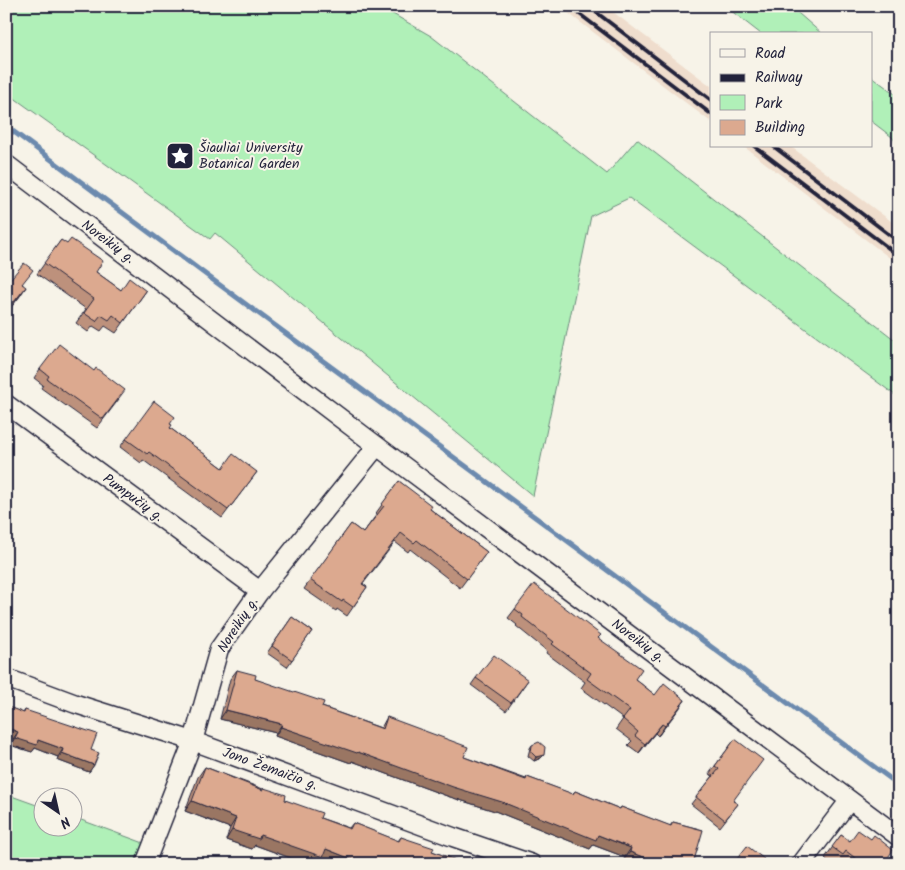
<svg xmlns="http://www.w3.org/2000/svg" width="905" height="870" font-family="Kalam,sans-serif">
<rect width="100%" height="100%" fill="#f7f3e8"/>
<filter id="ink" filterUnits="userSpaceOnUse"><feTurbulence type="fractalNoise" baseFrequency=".02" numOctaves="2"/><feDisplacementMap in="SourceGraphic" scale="10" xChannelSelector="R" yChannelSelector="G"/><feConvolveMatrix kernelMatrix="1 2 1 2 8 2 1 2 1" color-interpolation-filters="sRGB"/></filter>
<g filter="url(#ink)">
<g fill="#efddcd">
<polygon points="559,6 605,6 711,86 711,122"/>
<polygon points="743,146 790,146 899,227 899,265"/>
</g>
<g fill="#b0f0b8" stroke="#69897a">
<polygon points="6,6 379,6 431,36 607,174 637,139 899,343 899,398 629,198 591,216 533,496 215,233 210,239 6,92"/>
<polygon points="725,6 790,6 822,34 761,34"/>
<polygon points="871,76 899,97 899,147 892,137 871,121"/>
<polygon points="6,794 42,807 42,828 72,828 73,817 152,846 145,864 6,864"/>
</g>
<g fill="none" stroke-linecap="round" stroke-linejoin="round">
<polyline stroke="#6c8aae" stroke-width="5" points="6,126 209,277 899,785"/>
<defs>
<g id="street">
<polyline points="6,164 377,446 899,837"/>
<polyline points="6,404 260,591"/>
<polyline points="6,678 76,704 193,741 453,837 532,864"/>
<polyline points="145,864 193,741 219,649 260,591 377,446"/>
<polyline points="801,864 849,801"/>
</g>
</defs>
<use href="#street" stroke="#22223b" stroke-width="21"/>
<use href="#street" stroke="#f7f3e8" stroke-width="18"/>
<g stroke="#22223b" stroke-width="4">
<polyline points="569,6 711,114"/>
<polyline points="588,6 711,100"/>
<polyline points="754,146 899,256"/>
<polyline points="773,146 899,242"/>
</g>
</g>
<g fill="#bd917b" stroke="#22223b">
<polygon points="61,240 96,272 121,290 146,291 116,333 105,326 101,331 93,326 88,332 76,323 86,309 37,274"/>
<polygon points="6,284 23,284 20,296 8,311 6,309"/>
<polygon points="40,369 119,399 97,428 41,388 43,385 34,378"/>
<polygon points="170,424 170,428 223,468 257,472 222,518 143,460 141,463 120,447 126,439"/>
<polygon points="399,481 430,509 487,552 460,588 410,549 408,552 395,542 363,584 367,587 347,616 337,609 336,611 304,589 351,524 363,533 377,514 376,513"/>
<polygon points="515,609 598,638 635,679 655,695 685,700 658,736 655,733 639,753 628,745 632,741 616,729 623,719 581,688 585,682 546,653 547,651 516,626 517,625 508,618"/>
<polygon points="292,617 312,631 287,667 267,653"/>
<polygon points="237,670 255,679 322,707 381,728 387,717 464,757 526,779 527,777 572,794 575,791 620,809 621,807 670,826 673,822 703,830 623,861 625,857 593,845 590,849 495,811 447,796 352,761 351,763 275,736 276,733 220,719 230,679"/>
<polygon points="476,678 528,680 506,711 471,685"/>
<polygon points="6,706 23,713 25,710 91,750 94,765 89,772 57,760 58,757 35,748 32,752 10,745 13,739 6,736"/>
<polygon points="735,739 733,801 738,804 720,827 691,804 713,776 709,774"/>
<polygon points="532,745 544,755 541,758 534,761 528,756 530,748"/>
<polygon points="205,767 263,789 264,788 285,800 320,818 349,828 353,823 398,841 401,837 432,851 466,864 332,864 321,860 318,864 307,864 255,845 252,849 226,840 230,828 185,811 198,777"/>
<polygon points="841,835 850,841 887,859 893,864 842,864 839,861 837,864 832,864 825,858"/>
</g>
<g fill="#9a7664" stroke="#22223b">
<polygon points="26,287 20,296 8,311 14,302"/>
<polygon points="685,700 679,709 658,736 665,726"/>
<polygon points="226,710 282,724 276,733 220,719"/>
<polygon points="662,724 655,733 639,753 645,744"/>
<polygon points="6,727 18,732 13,739 6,736"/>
<polygon points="281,727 358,752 598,835 631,848 625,857 593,845 590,849 495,811 447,796 352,761 351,763 275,736"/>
<polygon points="15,738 38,740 63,749 58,757 35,748 32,752 10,745"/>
<polygon points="62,753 94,765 89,772 57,760"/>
<polygon points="544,755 541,758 534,761 536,757"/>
<polygon points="192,801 236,818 230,828 185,811"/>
<polygon points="232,830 260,835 326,849 364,864 332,864 321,860 318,864 307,864 255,845 252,849 226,840"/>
<polygon points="630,852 661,864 629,864 623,861"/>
</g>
<g fill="#dca98f" stroke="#22223b">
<polygon points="71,239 103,261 96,272 121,290 129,278 146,291 123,323 113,315 109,320 101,315 96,321 84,313 94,299 44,263 61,240 67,244"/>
<polygon points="24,263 33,270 22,284 26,287 14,302 11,299 6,305 6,284"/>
<polygon points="59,344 94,371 96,368 125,390 103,419 47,379 49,376 40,369"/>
<polygon points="154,401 175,417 170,424 172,425 170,428 223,468 233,454 257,472 228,510 149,452 147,454 126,439"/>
<polygon points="399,481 432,506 430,509 487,552 467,579 417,540 414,543 401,533 362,584 367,587 353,607 343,600 342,602 310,580 351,524 363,533 384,506 382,504"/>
<polygon points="534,584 601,635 598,638 642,669 635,679 655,695 664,683 685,700 665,726 662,724 645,744 635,736 638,732 623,719 630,710 587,679 591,673 552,644 554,642 522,617 523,615 515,609"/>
<polygon points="292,617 312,631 292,660 272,646"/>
<polygon points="494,655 528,680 511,703 476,678"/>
<polygon points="237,670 256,675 255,679 324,702 322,707 383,729 387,717 468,747 464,757 526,780 527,777 573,794 575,791 620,809 621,807 671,826 673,822 703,830 693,864 661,864 658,863 630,852 631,848 598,835 596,840 502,802 453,787 358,752 357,753 281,727 282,724 226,710"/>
<polygon points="6,706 24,713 25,710 97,734 91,750 99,753 94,765 62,753 63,749 38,740 37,745 15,738 18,732 6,727"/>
<polygon points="735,739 763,760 733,801 738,804 725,820 696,797 719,769 715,766"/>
<polygon points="539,742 545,747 544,755 536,757 531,752 532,745"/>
<polygon points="205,767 263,790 264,788 286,795 285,800 322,813 320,818 350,829 353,823 399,841 401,837 434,848 432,851 466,864 379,864 376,863 375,864 364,864 326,849 323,857 260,835 259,839 232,830 236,818 192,801"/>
<polygon points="858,830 871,839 874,835 893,850 887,859 893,864 863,864 846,851 843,855 832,847 841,835 850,841"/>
<polygon points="747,846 764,859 760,864 733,864"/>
</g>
</g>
<defs>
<symbol id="sight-square" viewBox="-11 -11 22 22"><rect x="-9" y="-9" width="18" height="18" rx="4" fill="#22223b" stroke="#f7f3e8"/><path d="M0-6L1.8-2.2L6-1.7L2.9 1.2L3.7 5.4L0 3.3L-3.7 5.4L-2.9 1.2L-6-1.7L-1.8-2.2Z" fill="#fff"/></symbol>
</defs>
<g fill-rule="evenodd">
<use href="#sight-square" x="164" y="140" width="32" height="32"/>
</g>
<g text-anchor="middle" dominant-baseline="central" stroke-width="4" stroke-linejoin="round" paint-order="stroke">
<g font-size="14" fill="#22223b" stroke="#f7f3e8" text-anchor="start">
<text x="199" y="148">Šiauliai University<tspan x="199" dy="16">Botanical Garden</tspan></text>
</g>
<g font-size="14" fill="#22223b" stroke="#f7f3e8">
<text transform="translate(108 242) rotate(37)">Noreikių g.</text>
<text transform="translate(133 498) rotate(36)">Pumpučių g.</text>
<text transform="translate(238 625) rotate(-57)">Noreikių g.</text>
<text transform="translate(638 641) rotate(37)">Noreikių g.</text>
<text transform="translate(270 769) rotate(20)">Jono Žemaičio g.</text>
</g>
</g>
<rect width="905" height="870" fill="none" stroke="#f7f3e8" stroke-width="25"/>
<rect x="12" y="12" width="880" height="845" fill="none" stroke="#22223b" stroke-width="2" filter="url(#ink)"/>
<rect x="710" y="32" width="162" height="115" fill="#f7f3e8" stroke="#a29fa3"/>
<rect x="720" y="49" width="25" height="8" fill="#f7f3e8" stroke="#a29fa3"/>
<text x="755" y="58" font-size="15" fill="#22223b">Road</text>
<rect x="720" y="74" width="25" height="8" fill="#22223b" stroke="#a29fa3"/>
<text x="755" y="82" font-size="15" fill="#22223b">Railway</text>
<rect x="720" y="95" width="25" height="15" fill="#b0f0b8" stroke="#a29fa3"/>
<text x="755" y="108" font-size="15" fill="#22223b">Park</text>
<rect x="720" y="120" width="25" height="15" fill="#dca98f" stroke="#a29fa3"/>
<text x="755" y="132" font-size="15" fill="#22223b">Building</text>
<g transform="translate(58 812) rotate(146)"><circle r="24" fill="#f7f3e8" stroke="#a29fa3"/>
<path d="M0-4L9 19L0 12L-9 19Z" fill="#22223b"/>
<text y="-8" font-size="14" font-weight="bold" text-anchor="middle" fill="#22223b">N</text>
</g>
</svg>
